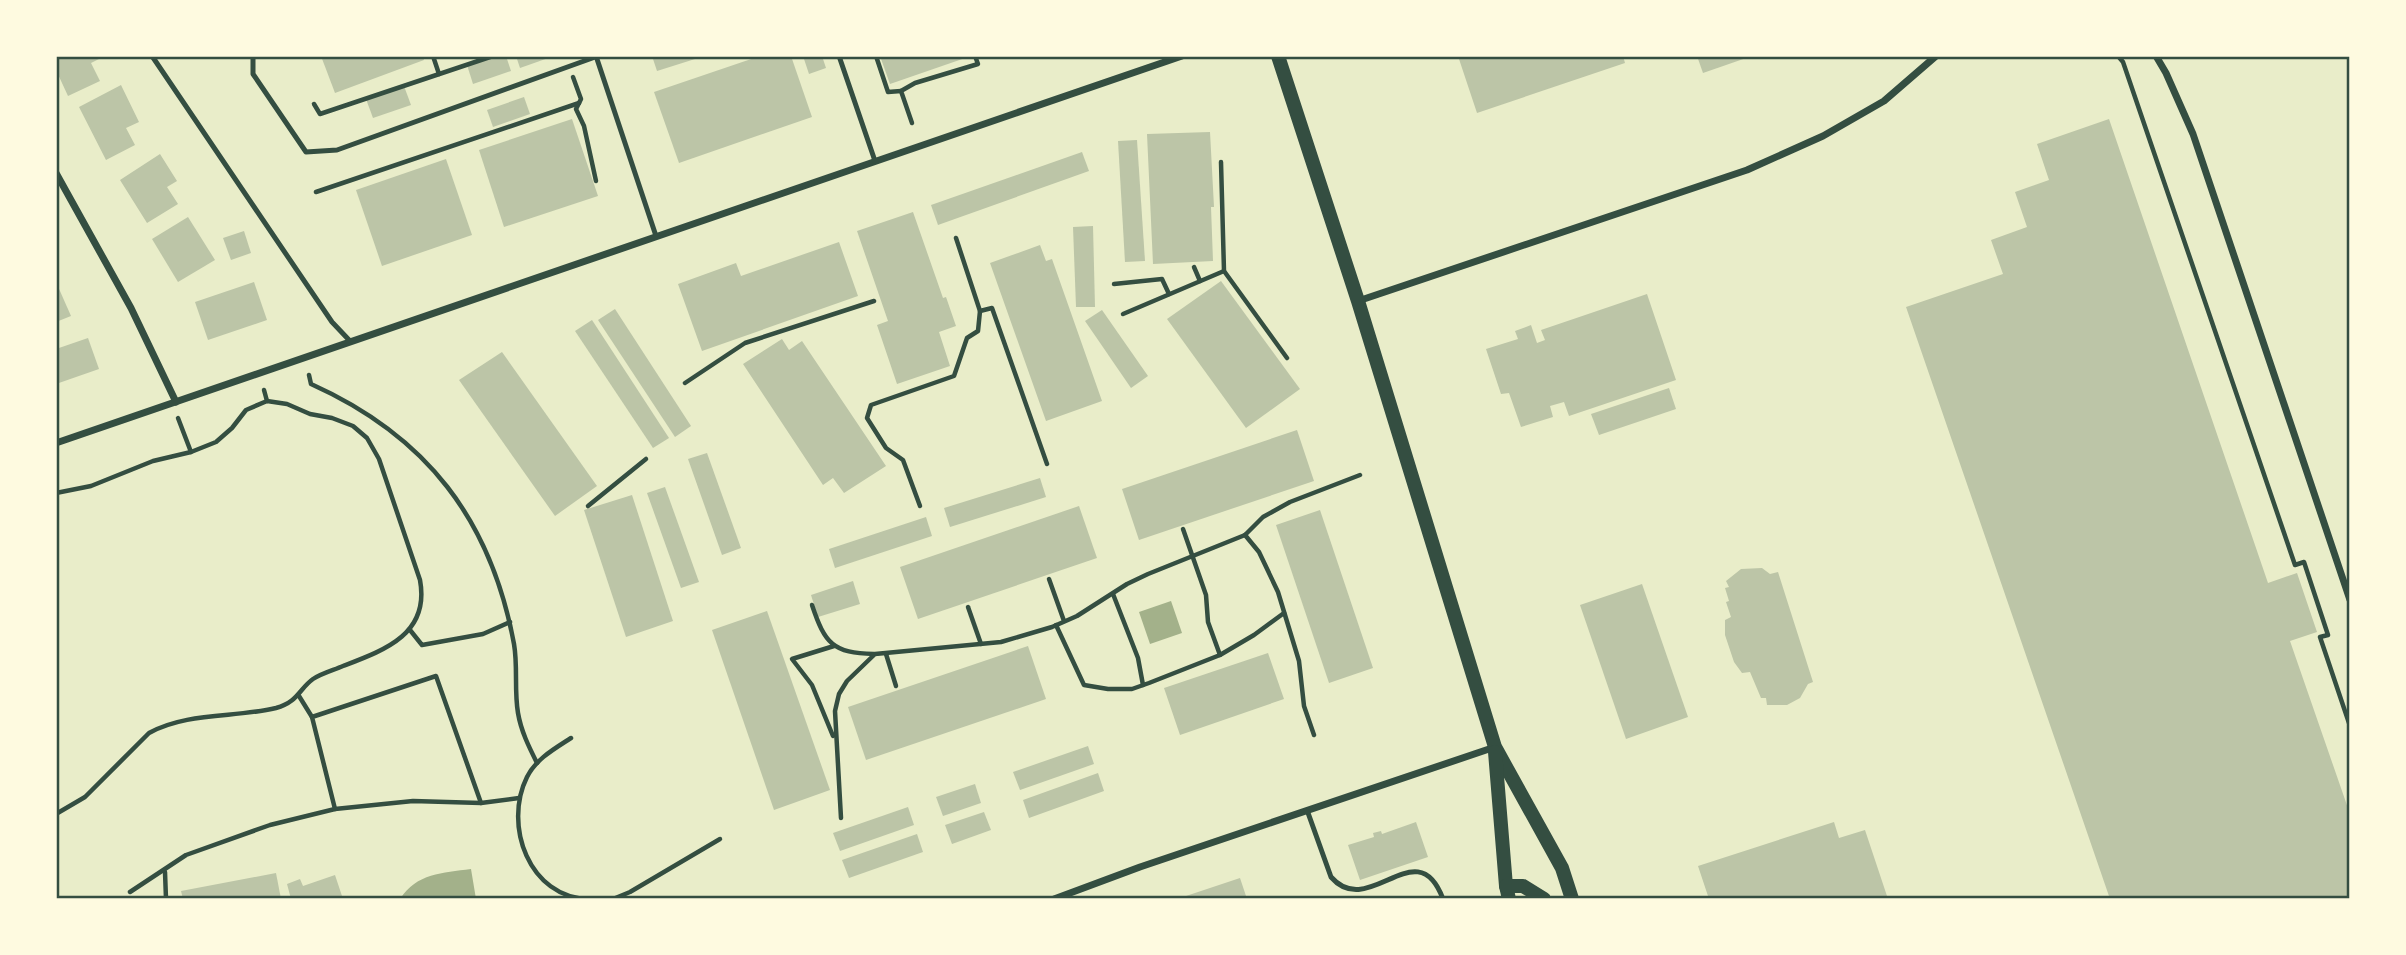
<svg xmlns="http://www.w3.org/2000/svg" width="2406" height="955" font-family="'PT Sans Narrow',sans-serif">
<rect width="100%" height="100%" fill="#e9edc9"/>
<g fill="#a3b18a">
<polygon points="1171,601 1182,633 1150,644 1139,612"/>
<path d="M471,869L476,899H400C417,873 442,873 471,869Z"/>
</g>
<g fill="#bcc5a7">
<polygon points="56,56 98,56 99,59 91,63 100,81 68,96 56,70"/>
<polygon points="321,56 423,56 424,60 335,93"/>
<polygon points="493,56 506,56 511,71 473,84 467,65"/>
<polygon points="516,56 554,56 520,68"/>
<polygon points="652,56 694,56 695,59 657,71"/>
<polygon points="760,56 791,56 812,117 679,163 654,92"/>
<polygon points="803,56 822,56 826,68 809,74"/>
<polygon points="880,56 971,56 890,84"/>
<polygon points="1458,56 1623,56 1625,63 1477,113"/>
<polygon points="1697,56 1752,56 1703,73"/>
<polygon points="121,85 139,122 126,128 135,145 106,160 79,107"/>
<polygon points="404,86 411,105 373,118 366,99"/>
<polygon points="524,97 530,114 493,127 487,110"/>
<polygon points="572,119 598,196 504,227 479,150"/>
<polygon points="2109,119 2268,583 2297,573 2317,632 2290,641 2350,814 2350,899 2110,899 1906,307 2003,274 1991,240 2027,227 2015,192 2049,180 2037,144"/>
<polygon points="1210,132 1214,207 1211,207 1213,261 1153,264 1147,134"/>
<polygon points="1137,140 1145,261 1125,262 1118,141"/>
<polygon points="1082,152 1089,171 938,225 931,205"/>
<polygon points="160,154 177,181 167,187 178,204 147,223 120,180"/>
<polygon points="446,159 472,235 382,266 356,190"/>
<polygon points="913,212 943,298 946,297 956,326 939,332 950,366 897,384 877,325 888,321 857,231"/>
<polygon points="188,217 215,260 178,282 152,239"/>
<polygon points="1093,226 1095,307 1076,307 1073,227"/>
<polygon points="244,231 251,253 231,260 223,238"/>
<polygon points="839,242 858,296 702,351 678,284 736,263 741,276"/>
<polygon points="1040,245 1046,261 1052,259 1102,401 1046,421 990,263"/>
<polygon points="1221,281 1300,389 1246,428 1167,319"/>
<polygon points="56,282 71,316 56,322"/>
<polygon points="254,282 267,320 208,340 195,302"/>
<polygon points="1647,294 1676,380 1569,416 1564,402 1550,406 1553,417 1521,427 1509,393 1501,394 1486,349 1518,339 1515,331 1531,325 1537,343 1545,340 1541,330"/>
<polygon points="615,309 691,426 675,437 598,320"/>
<polygon points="1102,310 1148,376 1131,388 1085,321"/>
<polygon points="592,320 669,438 653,448 575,331"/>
<polygon points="88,338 99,369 56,384 56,349"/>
<polygon points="782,339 789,350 802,341 886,466 844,493 833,478 823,485 743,364"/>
<polygon points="502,352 597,486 555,516 459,380"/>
<polygon points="1669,388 1676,409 1599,435 1591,414"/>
<polygon points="1297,430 1314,481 1139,540 1122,489"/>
<polygon points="707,453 741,548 722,555 688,459"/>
<polygon points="1040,478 1046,497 950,527 944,508"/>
<polygon points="665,487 699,582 681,588 647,493"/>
<polygon points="632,495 673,621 626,637 584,510"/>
<polygon points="1079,506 1097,558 918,619 900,567"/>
<polygon points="1320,510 1373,668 1329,683 1276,525"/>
<polygon points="926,517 932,536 835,568 829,549"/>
<polygon points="1762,568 1770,574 1778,572 1813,682 1808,684 1800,698 1787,705 1767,705 1766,698 1761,698 1750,672 1742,673 1734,662 1725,635 1725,620 1731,617 1726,602 1729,601 1725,588 1729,587 1726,581 1741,569"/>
<polygon points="853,581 860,604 818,617 811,595"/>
<polygon points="1642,584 1688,717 1626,739 1580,605"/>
<polygon points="767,611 830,790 774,810 712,630"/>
<polygon points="1028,646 1046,699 866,760 848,707"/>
<polygon points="1268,653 1284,699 1180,735 1164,688"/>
<polygon points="1088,746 1094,764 1020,790 1013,772"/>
<polygon points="1098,773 1104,791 1029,818 1023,800"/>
<polygon points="975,784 981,803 943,816 936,797"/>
<polygon points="908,807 914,825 840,851 833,833"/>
<polygon points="984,812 991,830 952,844 945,825"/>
<polygon points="1416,822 1428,857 1360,880 1348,845 1374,837 1373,833 1381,831 1382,834"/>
<polygon points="1834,822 1839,838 1865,830 1888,899 1709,899 1698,866"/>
<polygon points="917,834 923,852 849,878 842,860"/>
<polygon points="276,873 281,899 183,899 181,891"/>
<polygon points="335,875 343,899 291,899 287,884 300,879 303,886"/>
<polygon points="1240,878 1247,899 1177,899"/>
</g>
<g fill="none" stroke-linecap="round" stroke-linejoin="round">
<g stroke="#344e41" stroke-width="4.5">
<polyline points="433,56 439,74"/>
<polyline points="876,56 888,92 901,91"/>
<polyline points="2118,56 2123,62 2295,565 2304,562 2328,635 2320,637 2350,726"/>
<polyline points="573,77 581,99 576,109 584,126 596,181"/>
<polyline points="314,104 320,114 493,56"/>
<polyline points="912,123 901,91 915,83 978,64 975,56"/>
<polyline points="1221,162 1224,271 1287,358"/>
<polyline points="316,192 579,103"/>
<polyline points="956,238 980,311 992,308 1047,464"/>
<polyline points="1194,267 1200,281"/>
<polyline points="1114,284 1162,279 1169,294"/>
<polyline points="1123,314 1224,271"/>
<path d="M309,375L311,384C427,436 491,520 514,644C518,667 514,690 518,713C521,731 529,747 537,763"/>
<polyline points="685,383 745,343 874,301"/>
<polyline points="264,390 267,401"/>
<polyline points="178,418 191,452"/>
<path d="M56,493L91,486L153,461L191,452L216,442L232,428L246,410L267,401L287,404L310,414L332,418L353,426L367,438L379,459L420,580C430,634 385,650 343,666C334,670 322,673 313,679C299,689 298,702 276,708C235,718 187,712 149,733L85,797L56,814"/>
<polyline points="588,506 646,459"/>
<polyline points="920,506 903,460 886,448 867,418 871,405 954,376 967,338 978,331 980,311"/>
<polyline points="1183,529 1206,595 1208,622 1220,655"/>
<polyline points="1245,535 1259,552 1278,592 1299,661 1304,706 1314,735"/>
<polyline points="1049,579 1064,621"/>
<polyline points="1113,594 1138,658 1143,685"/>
<path d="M812,605C825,644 833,653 874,654"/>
<polyline points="968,607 981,644"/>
<polyline points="1056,625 1084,685 1108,689 1132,689 1149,683 1220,655 1254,635 1284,613"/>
<polyline points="410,630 422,645 483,634 510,622"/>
<polyline points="886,654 896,686"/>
<polyline points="299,696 312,717"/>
<polyline points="833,736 812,685 792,659 834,646"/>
<path d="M571,738C554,749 536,759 527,777C503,825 529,898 589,899"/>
<polyline points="335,809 312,717 436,676 481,803"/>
<polyline points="841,818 835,711 839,694 847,681 875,654 1001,642 1052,627 1077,616 1127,584 1148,574 1245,535 1263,517 1290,502 1360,475"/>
<polyline points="165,872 166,899"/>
<polyline points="130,892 186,855 270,825 335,809 413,801 481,803 519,798"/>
<polyline points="613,899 630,892 720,839"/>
</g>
<g stroke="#344e41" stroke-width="5">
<polyline points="152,56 332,322 350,341"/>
<polyline points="253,56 253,74 306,152 337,150 598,56"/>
<polyline points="596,56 656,236"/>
<polyline points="839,56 875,161"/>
<path d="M1307,810L1331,877C1369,921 1417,829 1443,899"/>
</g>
<g stroke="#344e41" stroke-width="7">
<polyline points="2156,56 2166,73 2193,134 2350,600"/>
<polyline points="56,173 131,308 176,402"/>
<polyline points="1358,301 1747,170 1823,136 1884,101 1936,56"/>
<polyline points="56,443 1182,56"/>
<polyline points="1054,899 1140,867 1495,747"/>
</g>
<g stroke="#344e41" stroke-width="14">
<polyline points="1278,56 1358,301 1495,747 1562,868 1572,899"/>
<polyline points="1495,752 1506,886 1509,899"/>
<polyline points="1506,886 1523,886 1544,899"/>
</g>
</g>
<rect width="2406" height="955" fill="none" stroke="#fefae0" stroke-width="116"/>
<rect x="58" y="58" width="2290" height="839" fill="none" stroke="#344e41" stroke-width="2.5"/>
</svg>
